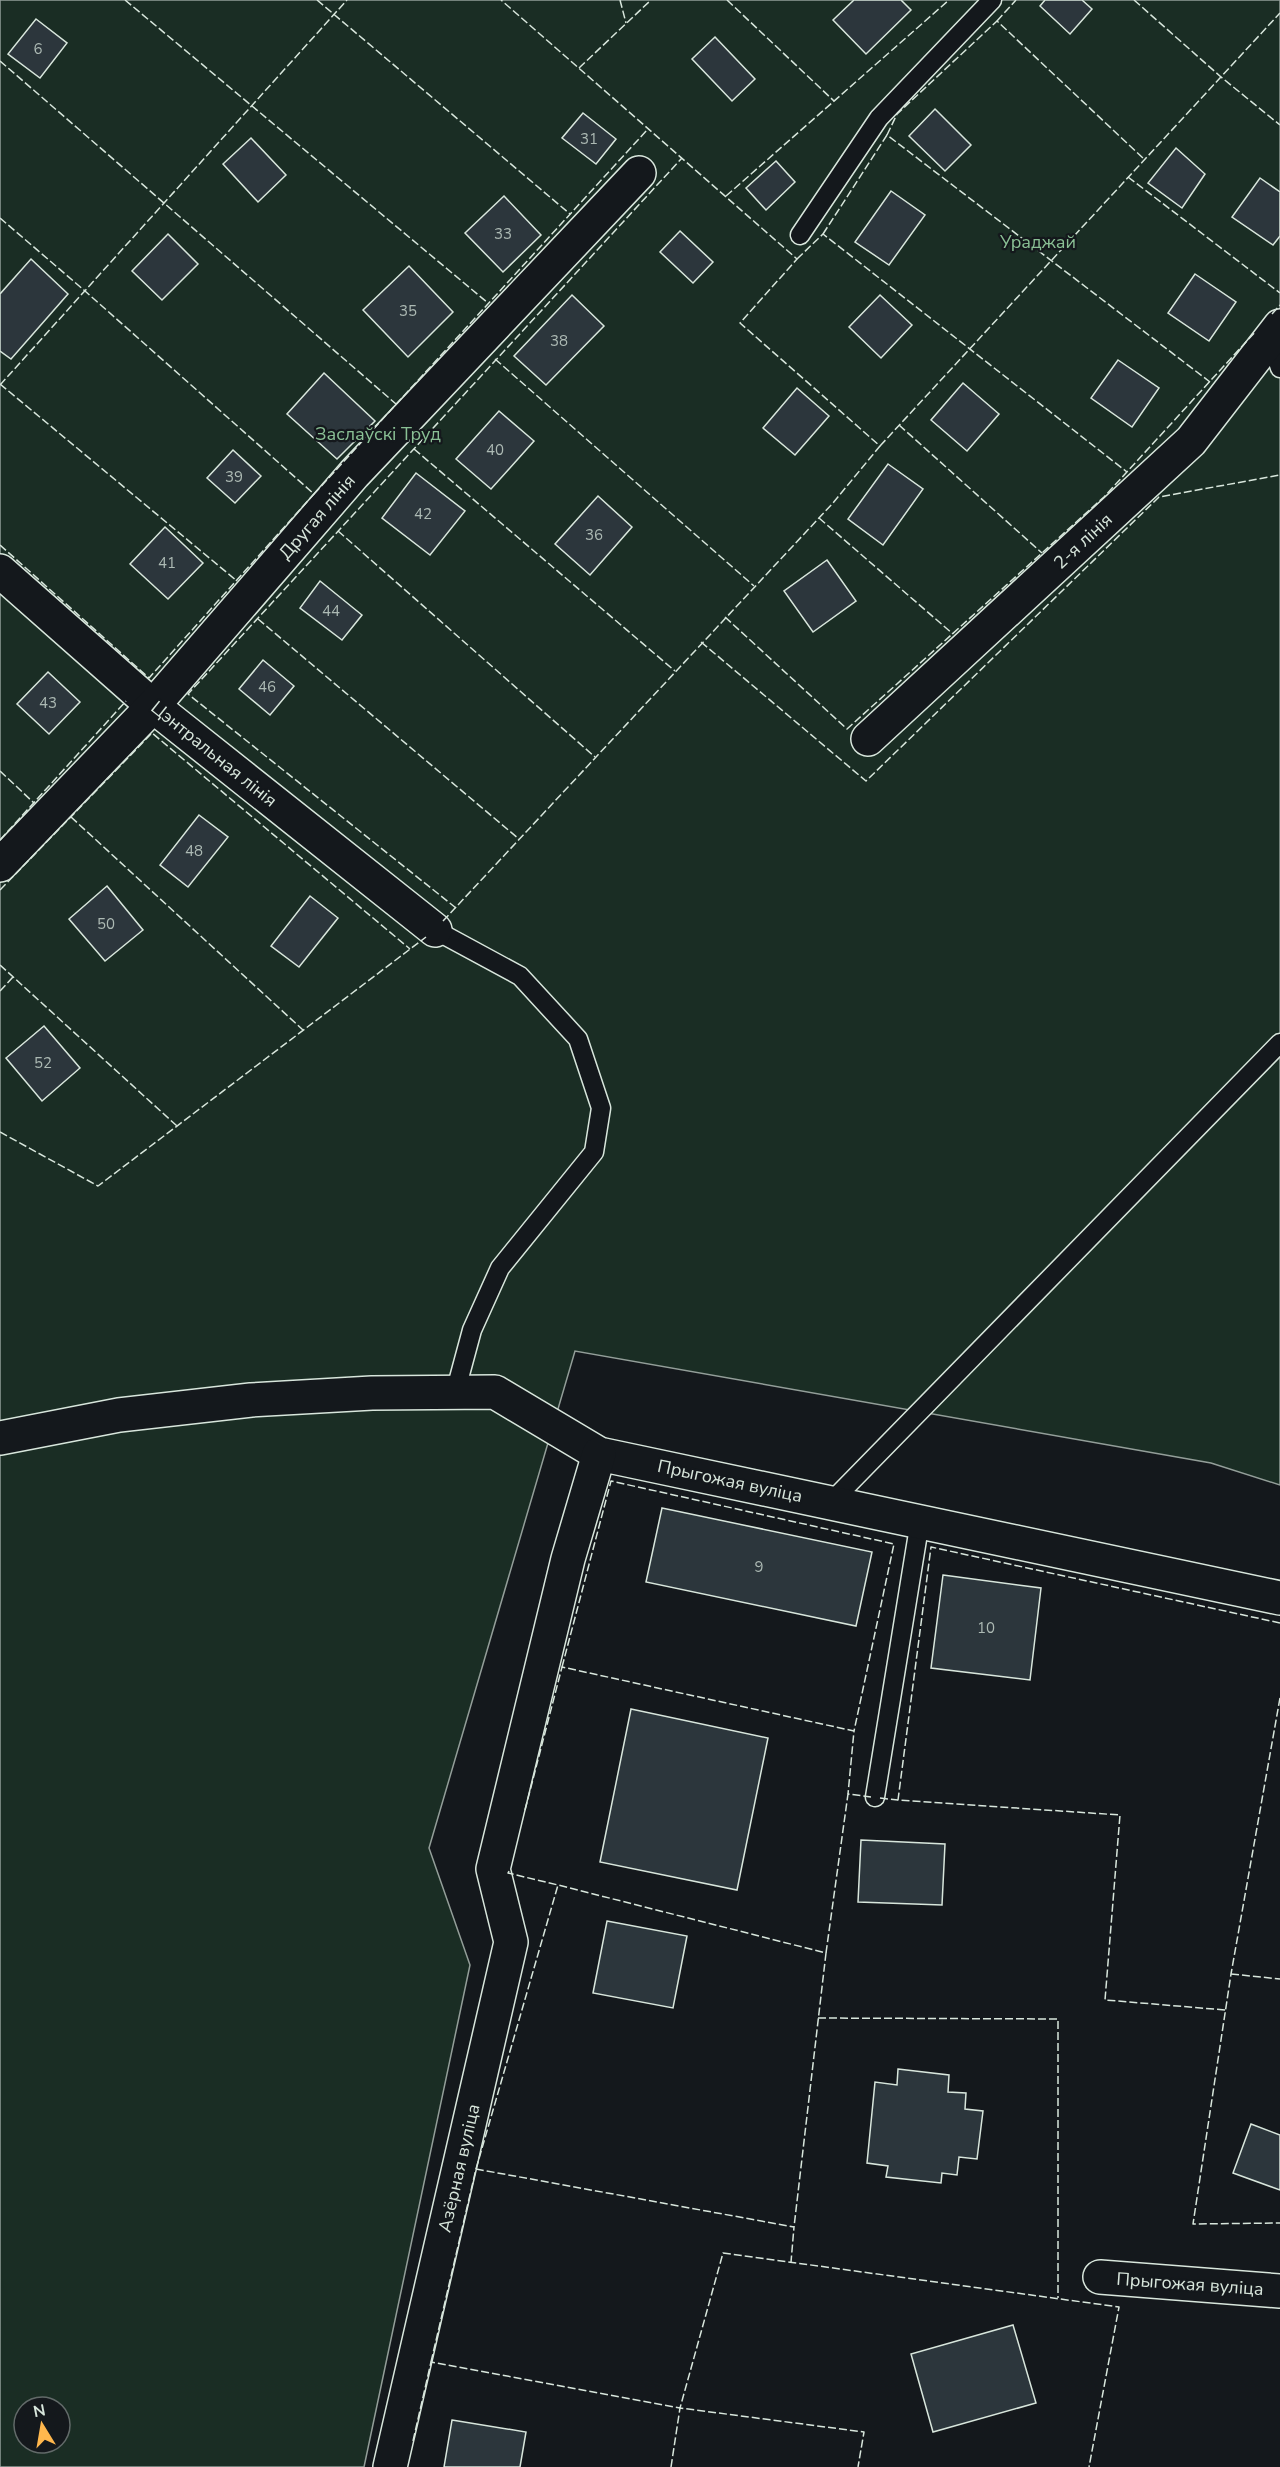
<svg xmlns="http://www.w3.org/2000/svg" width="1280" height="2467" viewBox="0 0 1280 2467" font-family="'Nunito Sans',sans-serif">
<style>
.green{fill:#1a2d24;stroke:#939e99;stroke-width:1.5;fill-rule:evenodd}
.building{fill:#2c363c;stroke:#d8e6dc;stroke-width:1.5}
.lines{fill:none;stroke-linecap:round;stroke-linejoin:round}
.service-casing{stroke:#d8e6dc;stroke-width:21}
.minor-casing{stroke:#d8e6dc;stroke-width:36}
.service{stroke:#14181c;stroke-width:18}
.minor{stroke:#14181c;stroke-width:33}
.fence{stroke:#d8e6dc;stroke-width:1.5;stroke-dasharray:8 3;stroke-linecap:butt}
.labels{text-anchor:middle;stroke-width:4.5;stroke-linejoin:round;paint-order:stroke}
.number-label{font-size:15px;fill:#adbab4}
.park-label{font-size:18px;fill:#8ac095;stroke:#14181c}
.street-label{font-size:18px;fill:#d8e6dc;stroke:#14181c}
</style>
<rect width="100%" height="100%" fill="#14181c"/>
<!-- green -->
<path class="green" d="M0 0H1280V1485L1211 1463 575 1351 429 1848 470 1965 364 2467H0ZM24 2407H60V2443H24Z"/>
<!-- building -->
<g class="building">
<path d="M854 0H901L911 10 866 54 833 20Z"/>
<path d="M1045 0H1082L1092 9 1070 34 1040 6Z"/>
<path d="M36 19 67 43 40 78 8 54Z"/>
<path d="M715 37 755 79 732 101 692 59Z"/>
<path d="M935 109 971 145 945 171 909 136Z"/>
<path d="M583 113 616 139 596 164 562 138Z"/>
<path d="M251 138 286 175 258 202 223 164Z"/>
<path d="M1176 148 1205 174 1182 208 1148 183Z"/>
<path d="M776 161 795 182 766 210 746 188Z"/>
<path d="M1260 178 1280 192V236L1273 245 1232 217Z"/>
<path d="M891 191 925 215 889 265 855 242Z"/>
<path d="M504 196 541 235 503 272 465 233Z"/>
<path d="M680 231 713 262 693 283 660 252Z"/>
<path d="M168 234 198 264 162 300 132 271Z"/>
<path d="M31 259 68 294 11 359 0 351V294Z"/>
<path d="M409 266 453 312 408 357 363 310Z"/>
<path d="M1195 274 1236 302 1209 341 1168 313Z"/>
<path d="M572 295 604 326 546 385 514 356Z"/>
<path d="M880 295 912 325 881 358 849 327Z"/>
<path d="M1118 360 1159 388 1132 427 1091 398Z"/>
<path d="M324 373 375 421 337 459 287 414Z"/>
<path d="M963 383 999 414 967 451 931 420Z"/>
<path d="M797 388 829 416 795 455 763 428Z"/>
<path d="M499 411 534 441 491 489 456 459Z"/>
<path d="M233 450 261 476 235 503 207 478Z"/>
<path d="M888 464 923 489 883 545 848 519Z"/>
<path d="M416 473 465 511 430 555 382 518Z"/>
<path d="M598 496 632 527 590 575 555 544Z"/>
<path d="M165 527 203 563 168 599 130 564Z"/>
<path d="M827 560 856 601 813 632 784 591Z"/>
<path d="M320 581 362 615 342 640 300 608Z"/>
<path d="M263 660 294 686 270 715 239 689Z"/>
<path d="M48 672 80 702 49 734 17 704Z"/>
<path d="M199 815 228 837 188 887 160 865Z"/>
<path d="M107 886 143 930 105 961 69 919Z"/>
<path d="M310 896 338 918 299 967 271 946Z"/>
<path d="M44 1026 80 1068 42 1101 6 1058Z"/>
<path d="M662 1508 872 1552 856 1626 646 1582Z"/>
<path d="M943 1575 1041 1588 1030 1680 931 1668Z"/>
<path d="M631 1709 768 1738 737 1890 600 1862Z"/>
<path d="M861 1840 945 1844 942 1905 858 1902Z"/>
<path d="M607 1921 687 1936 673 2008 593 1993Z"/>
<path d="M898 2069 949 2075 948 2092 966 2093 965 2109 983 2111 977 2159 959 2157 957 2175 942 2173 941 2183 886 2177 888 2166 867 2163 875 2082 897 2085Z"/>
<path d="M1251 2124 1280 2135V2190L1233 2173Z"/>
<path d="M1013 2325 1036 2403 933 2432 911 2354Z"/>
<path d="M452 2420 526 2432 520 2467H444Z"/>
</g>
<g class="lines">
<defs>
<g id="service">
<path d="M800 235 879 118 992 0"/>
<path d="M1280 336 1275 353 1280 368"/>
<path d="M435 930 520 976 578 1039 601 1108 594 1152 500 1268 472 1330 455 1393"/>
<path d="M831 1502 1280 1043"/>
<path d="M875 1797 920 1521"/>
</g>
<g id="minor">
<path d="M0 571 153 706 435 930"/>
<path d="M868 739 1191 441 1280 326"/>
<path d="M0 865 153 706 354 474 639 173"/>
<path d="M0 1438 119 1415 251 1400 372 1393 495 1392 599 1454 1280 1598"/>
<path d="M1100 2277 1280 2291"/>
<path d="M390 2467 511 1942 493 1869 568 1559 599 1454"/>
</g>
</defs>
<!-- service casing -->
<use href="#service" class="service-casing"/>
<!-- minor casing -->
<use href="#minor" class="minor-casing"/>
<!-- service -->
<use href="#service" class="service"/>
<!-- minor -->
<use href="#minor" class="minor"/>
<!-- fence -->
<g class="fence">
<path d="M125 0 488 303"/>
<path d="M317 0 570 214"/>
<path d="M620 0 626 23"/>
<path d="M727 0 834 101"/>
<path d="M1134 0 1221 77 1280 125"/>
<path d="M997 21 1016 0"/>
<path d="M0 61 396 404"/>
<path d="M579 68 651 0"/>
<path d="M887 135 897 114 997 21 1145 160"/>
<path d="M1128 177 1280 293"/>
<path d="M726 196 949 0"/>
<path d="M0 218 85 291 314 494 648 129"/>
<path d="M823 234 887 135 1210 382"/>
<path d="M797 259 823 234 1127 472"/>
<path d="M1272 314 1280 305"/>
<path d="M495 359 754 586"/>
<path d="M0 384 237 581"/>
<path d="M0 385 347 0"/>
<path d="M899 425 1042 553"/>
<path d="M880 446 1280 13"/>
<path d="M414 449 675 671"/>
<path d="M819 518 953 634"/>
<path d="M338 531 595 757"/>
<path d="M0 545 149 678 314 494"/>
<path d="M725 617 847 729 1104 497 1256 331"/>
<path d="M258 619 519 839"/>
<path d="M701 642 866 781 1159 497 1280 475"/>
<path d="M0 771 34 803"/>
<path d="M71 817 303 1030"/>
<path d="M0 840 126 701"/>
<path d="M0 890 152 733 410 949"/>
<path d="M456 908 188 694 682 158"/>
<path d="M443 921 833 503 880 446 740 323 797 259 501 0"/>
<path d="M0 965 177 1126"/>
<path d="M0 991 13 977"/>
<path d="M0 1132 98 1186 426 937"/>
<path d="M562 1667 611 1481 894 1544 854 1731"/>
<path d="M1280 1698 1231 1974 1193 2224 1280 2223"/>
<path d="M880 1798 898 1800"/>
<path d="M525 1810 562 1667 854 1731 848 1794"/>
<path d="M509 1871 508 1873 558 1885"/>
<path d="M826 1953 848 1794 871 1797"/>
<path d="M1231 1974 1280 1979"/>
<path d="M1225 2010 1105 2000 1120 1815 898 1800 931 1547 1280 1623"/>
<path d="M818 2018 1058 2019V2298"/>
<path d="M476 2169 558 1885 826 1953 794 2227"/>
<path d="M431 2362 476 2169 794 2227 791 2262"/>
<path d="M413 2441 431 2362 680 2408 723 2253 1119 2307 1089 2467"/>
<path d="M671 2467 680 2408 864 2432 858 2467"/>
</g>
</g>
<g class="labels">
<!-- number labels -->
<g class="number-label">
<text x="38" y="54">6</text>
<text x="589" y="144">31</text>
<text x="503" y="239">33</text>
<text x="408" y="316">35</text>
<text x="559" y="346">38</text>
<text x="495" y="455">40</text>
<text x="234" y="482">39</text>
<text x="423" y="519">42</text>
<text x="594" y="540">36</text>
<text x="167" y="568">41</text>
<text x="331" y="616">44</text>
<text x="267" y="692">46</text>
<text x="48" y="708">43</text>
<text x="194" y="856">48</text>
<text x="106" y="929">50</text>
<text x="43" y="1068">52</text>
<text x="759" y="1572">9</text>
<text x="986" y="1633">10</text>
</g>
<!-- park labels -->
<g class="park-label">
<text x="1038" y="248">Ураджай</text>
<text x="378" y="440">Заслаўскі Труд</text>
</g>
<!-- street labels -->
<g class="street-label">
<text transform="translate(317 517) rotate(-49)" y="6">Другая лінія</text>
<text transform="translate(1083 541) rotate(-43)" y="6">2-я лінія</text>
<text transform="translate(214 754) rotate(39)" y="6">Цэнтральная лінія</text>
<text transform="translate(730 1481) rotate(12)" y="6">Прыгожая вуліца</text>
<text transform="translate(459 2168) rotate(-77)" y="6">Азёрная вуліца</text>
<text transform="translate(1190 2284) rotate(4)" y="6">Прыгожая вуліца</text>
</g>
</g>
<!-- north arrow -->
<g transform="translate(42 2425) rotate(349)"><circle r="28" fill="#14181c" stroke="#626a69" stroke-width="1.5"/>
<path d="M0-4.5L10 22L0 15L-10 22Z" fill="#ffb74d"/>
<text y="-9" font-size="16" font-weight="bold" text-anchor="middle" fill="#d8e6dc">N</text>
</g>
</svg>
